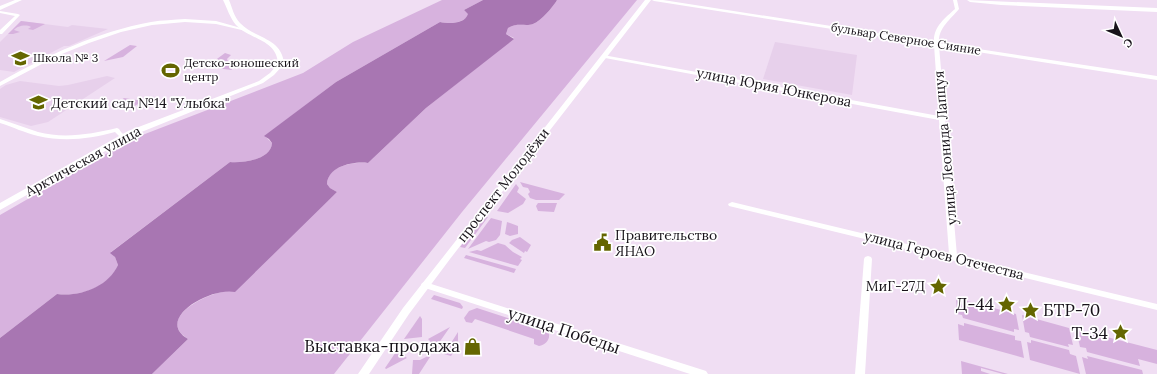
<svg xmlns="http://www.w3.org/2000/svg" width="1157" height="374" viewBox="0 0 1157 374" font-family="Lora,serif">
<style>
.built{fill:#e7d0eb}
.green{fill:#d7b2de}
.water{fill:#a876b2}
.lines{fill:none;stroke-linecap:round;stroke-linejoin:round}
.minor{fill:#fff;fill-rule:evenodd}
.tertiary{fill:#fff;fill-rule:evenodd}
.secondary{fill:#fff;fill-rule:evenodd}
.labels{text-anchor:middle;stroke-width:3.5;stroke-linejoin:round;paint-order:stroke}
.far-street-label{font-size:12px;fill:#18131a;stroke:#fff}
.far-poi-label{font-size:12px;fill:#18131a;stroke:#fff;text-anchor:start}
.street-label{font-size:14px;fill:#18131a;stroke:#fff}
.poi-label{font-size:14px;fill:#18131a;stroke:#fff;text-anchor:start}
.near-poi-label{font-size:17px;fill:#18131a;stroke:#fff;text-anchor:end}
.near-street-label{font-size:17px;fill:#18131a;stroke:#fff}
</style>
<rect width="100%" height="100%" fill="#f0def3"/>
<!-- built -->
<g class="built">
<path d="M21 21 68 27 72 25 108 29 69 46H64L14 72 0 70V42Z"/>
<path d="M775 42 857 55 852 95 763 79Z"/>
<path d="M107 76 115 78 48 122 31 126 0 117V89L6 85 20 81 59 86 68 85Z"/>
</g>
<!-- green -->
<g class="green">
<path d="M442 0H483L464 10 469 14C464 24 449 24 440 22L336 82 265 136 272 143C271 160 243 163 230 162L111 252 115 257 118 265C108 288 80 297 57 294L0 338V215L132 139 303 73 353 42Z"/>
<path d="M557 0H637L462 212 334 374H152L188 339C154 318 210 291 230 291L337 192 330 188 327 184C328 165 354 162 368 163L426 108 514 38 506 34 508 28C518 22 525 27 533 24 541 21 553 7 557 0Z"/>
<path d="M21 21 45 24 33 30 28 29 31 27C26 24 17 26 14 30L20 32 13 34H8Z"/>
<path d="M130 45 137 46 123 57 104 61Z"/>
<path d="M225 53 231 55 227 59 232 70 206 67Z"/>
<path d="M124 98 143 101 133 107 114 105Z"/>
<path d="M520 182 565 194 559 200H536L530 198 528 194 530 192 528 188 523 187Z"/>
<path d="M516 184 519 188 517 192 526 199 523 204 508 213 497 211Z"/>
<path d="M538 203H557L554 212 538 211 536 206Z"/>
<path d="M483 216 488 217 465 248 460 247Z"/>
<path d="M491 218 502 221 500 235 496 240 489 242 486 241 468 249Z"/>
<path d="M507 222 518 226V234L510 236 505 234Z"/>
<path d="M520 237 531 245 527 252 525 251 524 253 509 243 512 240Z"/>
<path d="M498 243 505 245 513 252 522 257 520 259 522 260 518 266 469 252 477 250 481 251Z"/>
<path d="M466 255 516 269 514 273 464 258Z"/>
<path d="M434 295 460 303 463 307 462 309 431 299Z"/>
<path d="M956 298 1016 314 1019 330 1014 329V332L963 318 962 315 957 314Z"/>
<path d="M477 308 547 331 549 334C550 340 545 345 539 346L534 344V339L475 319 472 323 466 322 464 318 469 311Z"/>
<path d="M1022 315 1069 328 1073 345 1068 344 1069 347 1030 337 1029 333 1025 332Z"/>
<path d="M420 316 422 319V337L404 339Z"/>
<path d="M964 323 1015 336V340L1021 341 1024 358 959 340 958 324 964 326Z"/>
<path d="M450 327 434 350H431V342L428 339Z"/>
<path d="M1076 329 1157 350V364L1138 359 1140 366 1087 352 1086 348 1080 347Z"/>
<path d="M458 332V342L456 350H455L451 356 444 354Z"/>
<path d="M1031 340 1069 350 1070 354 1076 356 1080 374 1030 360 1027 342 1031 343Z"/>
<path d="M400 346 403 347V355L407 358 386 369 385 368Z"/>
<path d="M428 356 430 357 419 374H412L413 360H420Z"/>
<path d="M1087 356 1142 370 1143 374H1086L1082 357 1088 359Z"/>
<path d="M961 361 1008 374H1003L981 368V371L990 374H962Z"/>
</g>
<!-- water -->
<path class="water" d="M483 0H557C553 7 541 21 533 24 525 27 519 22 508 28L506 34 514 39 426 108 368 163C354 161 328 166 327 184L330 188 337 192 235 292C210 287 154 319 188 339L152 374H0V338L57 294C80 297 108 287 118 265L115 257 110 253 230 162C243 163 271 160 272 143L269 139 264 136 336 82 440 22C449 24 465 24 468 14L464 10Z"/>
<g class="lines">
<!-- minor -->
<g class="minor">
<path d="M652 0H663L934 42C933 27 945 18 955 9L953 0H957L959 9C950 20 938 28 939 43L1157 76V80L939 46 957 256 1157 304V310L729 206 728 204 732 202 949 254 939 120 605 58 603 57V55L939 116 934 45 654 1Z"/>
<path d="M0 11 18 14 20 15 2 34H0V30L15 16 0 13Z"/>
<path d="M185 19 216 21 248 30 246 31 216 24 185 22 152 25 121 32 89 43 57 56 0 86V82C48 55 97 32 151 22 162 20 174 20 185 19Z"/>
<path d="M0 119C13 123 25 128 38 132 64 139 92 134 117 128L119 129 121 132 126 137 123 139 121 138 115 132C90 139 64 142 38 136 25 133 13 127 0 123Z"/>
<path d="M868 256 871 257 872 259 865 374H855L864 259 865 257Z"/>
<path d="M425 282 703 370 706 371 708 374H690L422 287 421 285 422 283Z"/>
</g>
<!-- tertiary -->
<g class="tertiary">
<path d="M15 0H22L0 10V6Z"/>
<path d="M223 0H229C232 7 234 17 240 23 255 39 282 37 284 64L274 75 263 83 134 135 0 210V203L128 131 259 81 270 73 278 64C277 39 250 40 236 25 230 18 227 8 223 0Z"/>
<path d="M645 0H651L450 259 409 314 369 374H358L403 308Z"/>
</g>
<!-- secondary -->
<path class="secondary" d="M967 0 1157 8V12L1001 5 970 2Z"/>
</g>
<!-- icons -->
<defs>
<symbol id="school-bare" viewBox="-9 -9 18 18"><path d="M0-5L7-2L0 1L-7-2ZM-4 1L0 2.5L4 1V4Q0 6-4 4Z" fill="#646600" stroke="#fff" stroke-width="2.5" paint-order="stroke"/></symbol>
<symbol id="stadium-bare" viewBox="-9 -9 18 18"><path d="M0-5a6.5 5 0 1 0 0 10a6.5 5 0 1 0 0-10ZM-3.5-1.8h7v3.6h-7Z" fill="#646600" stroke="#fff" stroke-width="2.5" paint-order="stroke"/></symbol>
<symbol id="civic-bare" viewBox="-9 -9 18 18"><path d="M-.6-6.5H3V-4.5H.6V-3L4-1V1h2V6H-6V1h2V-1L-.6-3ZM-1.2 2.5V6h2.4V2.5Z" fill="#646600" stroke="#fff" stroke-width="2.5" paint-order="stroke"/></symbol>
<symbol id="sight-bare" viewBox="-9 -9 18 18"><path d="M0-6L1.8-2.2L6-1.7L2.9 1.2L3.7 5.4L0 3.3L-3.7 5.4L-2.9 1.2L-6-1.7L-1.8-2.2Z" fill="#646600" stroke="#fff" stroke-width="2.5" paint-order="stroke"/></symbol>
<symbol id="shop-bare" viewBox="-9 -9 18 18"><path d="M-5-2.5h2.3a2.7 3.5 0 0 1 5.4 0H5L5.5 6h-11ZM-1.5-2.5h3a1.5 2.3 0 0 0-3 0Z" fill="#646600" stroke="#fff" stroke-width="2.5" paint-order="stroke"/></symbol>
</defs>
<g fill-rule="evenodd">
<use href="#school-bare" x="8" y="46" width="25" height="25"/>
<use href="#stadium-bare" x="158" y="58" width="25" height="25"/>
<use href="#school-bare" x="26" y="90" width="25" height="25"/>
<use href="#civic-bare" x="590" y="230" width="25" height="25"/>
<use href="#sight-bare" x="926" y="274" width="25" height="25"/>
<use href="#sight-bare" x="994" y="292" width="25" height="25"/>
<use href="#sight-bare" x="1018" y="298" width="25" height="25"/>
<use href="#sight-bare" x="1108" y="320" width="25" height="25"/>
<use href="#shop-bare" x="460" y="334" width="25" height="25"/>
</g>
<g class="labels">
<!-- far-street labels -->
<g class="far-street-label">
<text transform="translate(906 39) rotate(9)" y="4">бульвар Северное Сияние</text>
</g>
<!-- far-poi labels -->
<g class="far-poi-label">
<text x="33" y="62">Школа № 3</text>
<text x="184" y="67">Детско-юношеский<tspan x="184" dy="14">центр</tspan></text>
</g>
<!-- street labels -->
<g class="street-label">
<text transform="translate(774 87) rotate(11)" y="5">улица Юрия Юнкерова</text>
<text transform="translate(945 148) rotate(-95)" y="5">улица Леонида Лапцуя</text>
<text transform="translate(83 161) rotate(-29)" y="5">Арктическая улица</text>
<text transform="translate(503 185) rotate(-52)" y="5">проспект Молодёжи</text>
<text transform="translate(944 255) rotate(14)" y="5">улица Героев Отечества</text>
</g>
<!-- poi labels -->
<g class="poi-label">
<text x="51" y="108">Детский сад №14 "Улыбка"</text>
<text x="615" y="240">Правительство<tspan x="615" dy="16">ЯНАО</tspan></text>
<text x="925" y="291" text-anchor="end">МиГ-27Д</text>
</g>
<!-- near-poi labels -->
<g class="near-poi-label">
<text x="994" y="310">Д-44</text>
<text x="1043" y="316" text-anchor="start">БТР-70</text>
<text x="1108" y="339">Т-34</text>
<text x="460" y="352">Выставка-продажа</text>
</g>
<!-- near-street labels -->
<g class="near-street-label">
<text transform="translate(564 330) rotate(18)" y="6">улица Победы</text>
</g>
</g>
<!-- north arrow -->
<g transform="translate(1121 36) rotate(134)" stroke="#ffffff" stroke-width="3" paint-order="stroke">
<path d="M0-3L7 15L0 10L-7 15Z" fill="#18131a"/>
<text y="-6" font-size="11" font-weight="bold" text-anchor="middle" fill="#18131a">С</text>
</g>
</svg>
